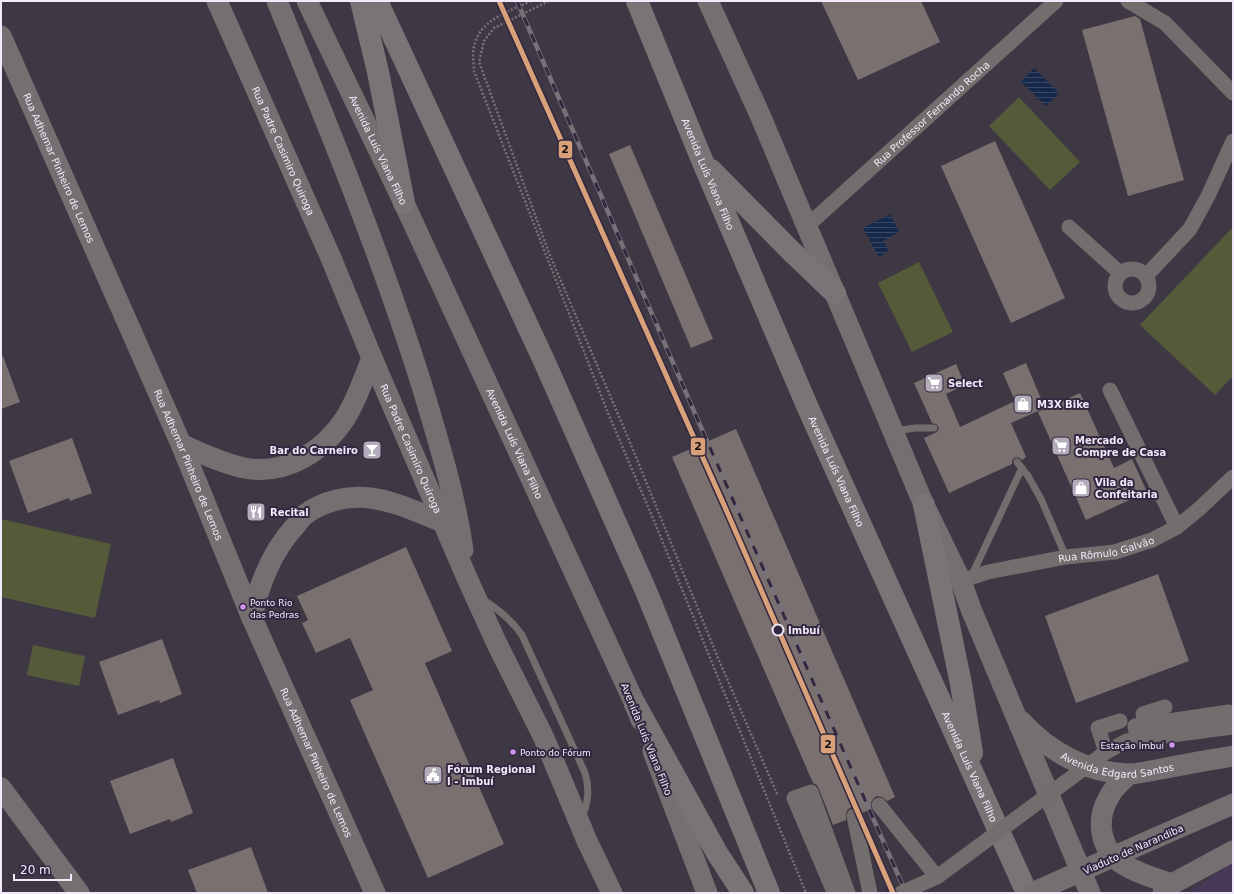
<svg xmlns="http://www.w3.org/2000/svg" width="1234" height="894" viewBox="0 0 1234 894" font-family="'DejaVu Sans',sans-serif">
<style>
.built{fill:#473956}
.garden{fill:#555b39}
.water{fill:url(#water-rules)}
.building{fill:#7b7070}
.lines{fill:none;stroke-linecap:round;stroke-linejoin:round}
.path{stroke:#777275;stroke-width:2.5;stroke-dasharray:2 2;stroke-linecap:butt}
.lane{stroke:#736e6e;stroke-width:7}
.street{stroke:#736e6e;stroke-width:15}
.secondary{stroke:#766f71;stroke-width:21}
.highway{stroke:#7b7477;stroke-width:22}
.rail-casing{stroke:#767277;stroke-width:4.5}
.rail{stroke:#332840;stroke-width:3;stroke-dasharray:9;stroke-linecap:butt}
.street-bridge{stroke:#736e6e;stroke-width:15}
.secondary-bridge{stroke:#766f71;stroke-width:21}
.metro-1-casing{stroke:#332840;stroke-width:8}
.metro-1{stroke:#d9a179;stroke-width:5}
.bus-dot{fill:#d193ec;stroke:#332840;stroke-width:1.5}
.stop-dot{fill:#332840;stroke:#f1eafb;stroke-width:2}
.labels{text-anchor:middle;stroke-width:4;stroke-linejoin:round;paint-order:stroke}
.bus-label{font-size:9px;fill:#f1eafb;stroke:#332840;text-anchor:start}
.street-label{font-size:10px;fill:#f1eafb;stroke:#332840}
.poi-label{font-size:10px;font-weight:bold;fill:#f1eafb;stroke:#332840;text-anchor:start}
.stop-label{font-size:10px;font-weight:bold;fill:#f1eafb;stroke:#332840;text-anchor:start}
.line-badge{stroke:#332840;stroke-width:1.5}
.pale-badge-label{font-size:11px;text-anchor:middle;font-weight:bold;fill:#111}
</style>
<defs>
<pattern id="water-rules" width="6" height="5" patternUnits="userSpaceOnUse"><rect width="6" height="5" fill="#17294a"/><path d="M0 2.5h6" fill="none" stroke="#394865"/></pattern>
</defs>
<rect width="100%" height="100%" fill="#3e3845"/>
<!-- built -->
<path class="built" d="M1233 861V893H1191L1192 891Z"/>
<!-- garden -->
<g class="garden">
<path d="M1019 97 1080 162 1050 190 989 126Z"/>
<path d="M1233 227V376L1215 395 1140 325Z"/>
<path d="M919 262 953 332 912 352 878 283Z"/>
<path d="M1 519 111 544 95 618 1 597Z"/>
<path d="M33 645 85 656 79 686 27 675Z"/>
</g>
<!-- water -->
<g class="water">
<path d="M1034 68 1059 93 1046 106 1021 82Z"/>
<path d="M890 214 899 232 883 241 889 251 879 257 863 228Z"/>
</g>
<!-- building -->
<g class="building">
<path d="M821 1H921L940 42 858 80Z"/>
<path d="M1135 16 1140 19 1184 180 1128 196 1082 30Z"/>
<path d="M995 141 1065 298 1011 323 941 166Z"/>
<path d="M630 145 713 339 691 348 609 154Z"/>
<path d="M3 356 20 402 1 409V357Z"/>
<path d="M1026 363 1045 408 1011 423 1026 457 1022 460 1018 457 1014 458 1012 461V464L949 493 924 438 937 432 939 428 938 426 936 424 932 423 914 383 956 364 965 385 946 394 960 427 1015 401 1003 373Z"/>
<path d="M1080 393 1114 468 1132 459 1147 492 1086 520 1038 412Z"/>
<path d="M736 429 895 797 887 801 882 797 877 796 874 798 871 802V809L862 813 857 808 852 807 848 809 846 813V820L833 825 819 789 817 785 813 783 672 457Z"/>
<path d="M72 438 92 493 70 501 69 498 28 513 9 461Z"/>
<path d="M406 547 452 651 425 663 504 844 428 878 350 700 373 690 350 638 316 653 302 623 308 620 297 596Z"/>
<path d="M1158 574 1189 661 1076 703 1045 616Z"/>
<path d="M162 639 182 694 160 703 159 700 118 715 99 662Z"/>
<path d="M173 758 193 813 171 822 170 819 130 834 110 781Z"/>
<path d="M251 847 268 893H197L188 870Z"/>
</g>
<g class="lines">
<!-- path -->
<g class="path">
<path d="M531 1C506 13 474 21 473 55 473 60 474 66 474 71L608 413 655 523 806 893"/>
<path d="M549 1 494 28 484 41 479 62 549 253 629 440 718 658 778 796"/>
</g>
<!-- lane -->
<g class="lane">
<path d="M895 431 915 428H934"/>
<path d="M1017 462 1028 476 1041 499 1066 557"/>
<path d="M971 577 1022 468"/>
<path d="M482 599C498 609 511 619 522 635L585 773C590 790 588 802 582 818"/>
</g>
<!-- street -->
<g class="street">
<path d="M1128 1 1165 23 1233 93"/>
<path id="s1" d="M806 227 1056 1"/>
<path d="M1069 227 1120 273"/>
<circle cx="1132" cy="286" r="17"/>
<path d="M1146 276 1190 229 1208 196 1233 141"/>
<path d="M1110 390 1177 527"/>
<path id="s2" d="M961 581 988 572 1066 557 1115 552 1152 540 1177 527 1199 509 1233 477"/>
<path d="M1143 714 1165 707"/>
<path d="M1120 721 1098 728 1106 752 1127 741 1232 727 1229 712 1135 726 1136 732 1198 722"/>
<path d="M879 805 937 877"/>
<path d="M854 816 870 893"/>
</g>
<!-- secondary -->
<g class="secondary">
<path id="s3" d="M217 1 331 258 372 358 467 578 497 644 544 738 587 841 612 893"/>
<path d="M277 1C329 128 381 255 422 386 438 440 455 494 463 550"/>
<path id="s4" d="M307 1 404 203 635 704 641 720"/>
<path d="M708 1 760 115 924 505 961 581 971 609 1090 893"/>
<path id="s5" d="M1 36 181 444 252 618 375 893"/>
<path d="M181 444C202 454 222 463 244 468 286 476 324 451 346 417 357 399 364 378 372 358"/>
<path d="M252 618C259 583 272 551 296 525 299 521 302 516 306 514 323 501 349 495 370 498 395 501 419 513 443 522"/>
<path id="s6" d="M1021 721C1048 751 1087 773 1128 774 1138 774 1150 771 1161 769 1185 764 1209 760 1233 756"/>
<path d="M653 751 707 893"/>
<path d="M1129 774C1122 781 1113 788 1109 797 1096 819 1099 847 1121 863 1136 873 1154 878 1172 884"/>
<path d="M1 788 79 893"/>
<path d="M1153 839 1233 804"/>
<path d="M1163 893 1172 884 1233 851"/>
</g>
<!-- highway -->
<g class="highway">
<path d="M361 1 378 72 404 203"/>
<path d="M377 1 545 363 646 591 769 893"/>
<path id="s7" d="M637 1 702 160 808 408 1027 893"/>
<path d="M711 170 790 250 835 293"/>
<path d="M924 505 961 684 972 753"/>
<path d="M635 704 717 853 743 893"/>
</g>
<defs>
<path id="rail" d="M517 1 693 409 906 893"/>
</defs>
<!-- rail casing -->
<use href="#rail" class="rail-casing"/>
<!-- rail -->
<use href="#rail" class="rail"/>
<!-- street-bridge -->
<g class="street-bridge">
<path d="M837 889 804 804 809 802 841 890 834 892 794 798 811 792 848 893"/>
<path d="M901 893 937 877 1106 752"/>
</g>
<!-- secondary-bridge -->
<path class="secondary-bridge" d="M1032 893 1153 839"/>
<defs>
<path id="metro-1" d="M499 1 724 505 893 893"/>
</defs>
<!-- metro-1 casing -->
<use href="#metro-1" class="metro-1-casing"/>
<!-- metro-1 -->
<use href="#metro-1" class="metro-1"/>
</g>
<!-- icons -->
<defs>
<symbol id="supermarket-square" viewBox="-11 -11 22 22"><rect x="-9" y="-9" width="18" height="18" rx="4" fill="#b2acbb" stroke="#332840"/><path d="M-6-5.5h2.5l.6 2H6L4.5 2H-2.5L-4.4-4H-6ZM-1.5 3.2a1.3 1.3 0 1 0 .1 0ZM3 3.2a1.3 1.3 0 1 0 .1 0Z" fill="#fff"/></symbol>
<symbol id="shop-square" viewBox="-11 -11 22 22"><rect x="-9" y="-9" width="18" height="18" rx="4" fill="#b2acbb" stroke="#332840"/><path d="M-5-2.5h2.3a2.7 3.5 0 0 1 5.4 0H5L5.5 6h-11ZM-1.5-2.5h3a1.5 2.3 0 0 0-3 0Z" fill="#fff"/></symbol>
<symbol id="bar-square" viewBox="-11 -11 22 22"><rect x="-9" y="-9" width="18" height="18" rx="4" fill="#b2acbb" stroke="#332840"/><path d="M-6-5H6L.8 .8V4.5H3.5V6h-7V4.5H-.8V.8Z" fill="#fff"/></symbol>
<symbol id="restaurant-square" viewBox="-11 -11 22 22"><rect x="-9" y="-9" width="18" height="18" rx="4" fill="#b2acbb" stroke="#332840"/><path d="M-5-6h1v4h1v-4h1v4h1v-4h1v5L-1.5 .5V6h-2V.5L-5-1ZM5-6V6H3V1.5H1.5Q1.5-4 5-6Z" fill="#fff"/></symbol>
<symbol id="civic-square" viewBox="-11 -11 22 22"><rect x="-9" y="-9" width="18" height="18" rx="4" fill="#b2acbb" stroke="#332840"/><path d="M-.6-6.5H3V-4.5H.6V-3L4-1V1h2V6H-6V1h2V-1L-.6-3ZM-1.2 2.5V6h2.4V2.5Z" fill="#fff"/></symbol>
</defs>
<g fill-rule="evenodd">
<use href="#supermarket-square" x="923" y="372" width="22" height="22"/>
<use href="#shop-square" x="1012" y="393" width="22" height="22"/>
<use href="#supermarket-square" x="1050" y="435" width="22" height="22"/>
<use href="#bar-square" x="361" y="439" width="22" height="22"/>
<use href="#shop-square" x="1070" y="477" width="22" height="22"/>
<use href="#restaurant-square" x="245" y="501" width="22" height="22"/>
<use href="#civic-square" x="422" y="764" width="22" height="22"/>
</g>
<!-- markers -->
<g class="bus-dot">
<circle cx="243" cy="607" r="3.5"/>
<circle cx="1172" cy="745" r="3.5"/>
<circle cx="513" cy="752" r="3.5"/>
</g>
<circle class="stop-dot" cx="778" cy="630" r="5.5"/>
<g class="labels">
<!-- bus labels -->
<g class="bus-label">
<text x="250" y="606">Ponto Rio<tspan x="250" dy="12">das Pedras</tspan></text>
<text x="1164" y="749" text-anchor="end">Estação Imbuí</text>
<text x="520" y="756">Ponto do Fórum</text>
</g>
<!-- street labels -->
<g class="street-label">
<text dy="4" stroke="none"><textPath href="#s1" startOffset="169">Rua Professor Fernando Rocha</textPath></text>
<text dy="4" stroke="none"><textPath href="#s4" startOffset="165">Avenida Luís Viana Filho</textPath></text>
<text dy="4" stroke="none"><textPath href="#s3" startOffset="164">Rua Padre Casimiro Quiroga</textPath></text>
<text dy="4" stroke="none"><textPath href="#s5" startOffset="144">Rua Adhemar Pinheiro de Lemos</textPath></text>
<text dy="4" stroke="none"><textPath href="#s7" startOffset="187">Avenida Luís Viana Filho</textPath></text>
<text dy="4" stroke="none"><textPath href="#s4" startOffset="489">Avenida Luís Viana Filho</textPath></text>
<text dy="4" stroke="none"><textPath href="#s3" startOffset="488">Rua Padre Casimiro Quiroga</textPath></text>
<text dy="4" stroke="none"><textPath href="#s5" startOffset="468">Rua Adhemar Pinheiro de Lemos</textPath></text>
<text dy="4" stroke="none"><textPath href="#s7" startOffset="511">Avenida Luís Viana Filho</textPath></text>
<text dy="4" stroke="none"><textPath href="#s2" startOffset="149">Rua Rômulo Galvão</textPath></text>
<text transform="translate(647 739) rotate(68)" y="4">Avenida Luís Viana Filho</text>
<text dy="4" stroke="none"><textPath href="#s6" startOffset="111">Avenida Edgard Santos</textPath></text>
<text dy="4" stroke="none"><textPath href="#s5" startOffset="792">Rua Adhemar Pinheiro de Lemos</textPath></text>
<text dy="4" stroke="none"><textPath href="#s7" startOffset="835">Avenida Luís Viana Filho</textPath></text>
<text transform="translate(1133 849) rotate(-24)" y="4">Viaduto de Narandiba</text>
</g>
<!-- poi labels -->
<g class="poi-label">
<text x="948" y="387">Select</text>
<text x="1037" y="408">M3X Bike</text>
<text x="1075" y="444">Mercado<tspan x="1075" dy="12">Compre de Casa</tspan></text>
<text x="358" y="454" text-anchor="end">Bar do Carneiro</text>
<text x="1095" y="486">Vila da<tspan x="1095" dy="12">Confeitaria</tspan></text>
<text x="270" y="516">Recital</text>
<text x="447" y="773">Fórum Regional<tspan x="447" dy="12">I - Imbuí</tspan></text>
</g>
<!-- stop labels -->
<g class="stop-label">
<text x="788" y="634">Imbuí</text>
</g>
</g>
<g class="line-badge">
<rect x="558" y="140" width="15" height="19" rx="4" fill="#d9a179"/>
<rect x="690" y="437" width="16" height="19" rx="4" fill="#d9a179"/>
<rect x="820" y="734" width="16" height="20" rx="4" fill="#d9a179"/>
</g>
<g class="pale-badge-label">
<text x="565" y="153">2</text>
<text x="698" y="450">2</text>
<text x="828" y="748">2</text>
</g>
<!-- border -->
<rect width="1234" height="894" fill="none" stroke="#f1eafb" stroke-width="4"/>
<!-- scale -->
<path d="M14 874v6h57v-6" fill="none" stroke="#f1eafb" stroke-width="2"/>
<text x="20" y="874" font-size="12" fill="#f1eafb" stroke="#332840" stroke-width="3" paint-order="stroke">20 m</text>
</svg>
